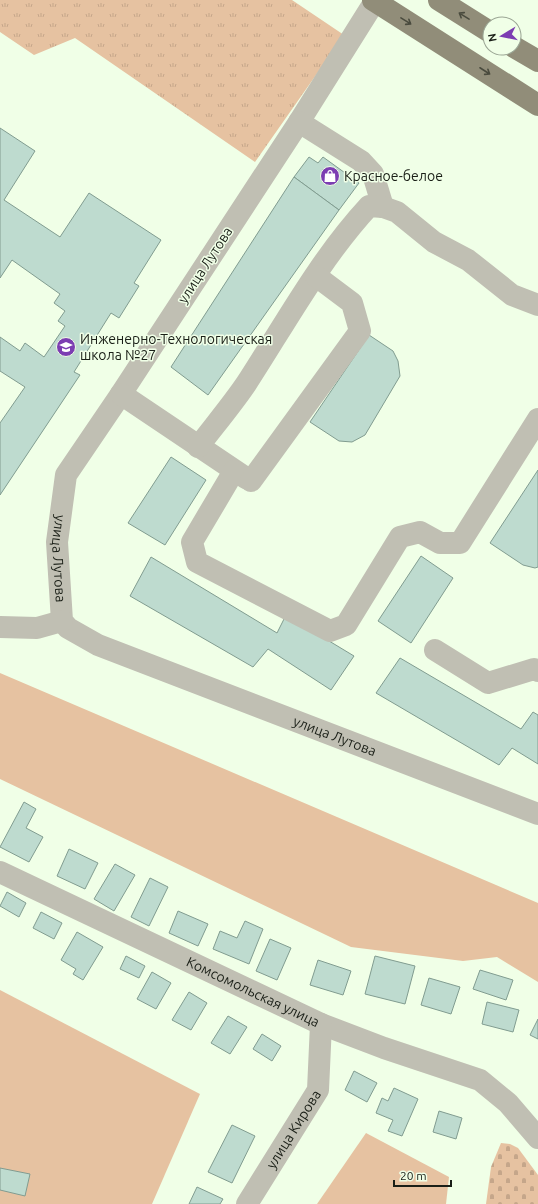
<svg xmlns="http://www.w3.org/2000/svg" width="538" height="1204" viewBox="0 0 538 1204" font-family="Ubuntu,sans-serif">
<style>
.grass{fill:url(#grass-tufts)}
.cemetery{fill:url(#cemetery-stones)}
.garden{fill:#e6c2a1}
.building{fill:#bedbcf;stroke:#819c90}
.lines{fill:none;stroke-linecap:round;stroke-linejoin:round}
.minor{stroke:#c0bfb3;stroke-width:22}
.major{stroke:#918d79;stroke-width:22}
.oneway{stroke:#4a4b3e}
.labels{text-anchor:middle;stroke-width:3;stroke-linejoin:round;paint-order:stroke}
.poi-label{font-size:14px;fill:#1a1f17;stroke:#f0ffe7;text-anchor:start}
.street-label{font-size:14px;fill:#1a1f17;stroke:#f0ffe7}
</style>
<defs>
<pattern id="grass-tufts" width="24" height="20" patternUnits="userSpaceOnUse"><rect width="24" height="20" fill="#e6c2a1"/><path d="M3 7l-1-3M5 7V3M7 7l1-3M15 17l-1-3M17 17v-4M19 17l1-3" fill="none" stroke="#c5a68a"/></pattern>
<pattern id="cemetery-stones" width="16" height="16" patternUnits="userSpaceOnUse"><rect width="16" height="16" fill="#e6c2a1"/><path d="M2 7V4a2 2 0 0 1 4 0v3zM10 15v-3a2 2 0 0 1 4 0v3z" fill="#c5a68a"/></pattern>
</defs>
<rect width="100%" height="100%" fill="#f0ffe7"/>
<!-- grass -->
<path class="grass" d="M0 0H292L344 35 255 162 75 38 34 55 0 32Z"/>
<!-- cemetery -->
<path class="cemetery" d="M501 1143 510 1144 518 1148 538 1175V1204H486L491 1167Z"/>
<!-- garden -->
<g class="garden">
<path d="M0 673 538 903V982L497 957 463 961 351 947 0 779Z"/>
<path d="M0 990 200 1094 152 1204H0Z"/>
<path d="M366 1133 449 1177 446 1204H317Z"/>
</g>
<!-- building -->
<g class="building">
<path d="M0 128 35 151 4 200 60 237 89 193 161 240 134 283 139 286 119 318 111 313 74 372 80 375 0 495V423L25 387 0 371V337L20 351 25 343 44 357 65 326 58 321 65 311 54 303 60 294 12 260 0 278Z"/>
<path d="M309 157 318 163 323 157 359 183 339 210 294 177Z"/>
<path d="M294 177 339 210 208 395 171 367Z"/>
<path d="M369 335 393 351 398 361 400 376 365 435 352 442 339 441 310 422Z"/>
<path d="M171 457 206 480 165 545 128 523Z"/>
<path d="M538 470V567L535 568 523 565 490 543Z"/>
<path d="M421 556 453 578 411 643 378 621Z"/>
<path d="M151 557 277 633 286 615 354 656 331 690 268 649 253 667 130 596Z"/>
<path d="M400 658 521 729 533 712 538 715V764L512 748 499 765 376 693Z"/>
<path d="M24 802 36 809 26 828 43 837 29 862 0 847Z"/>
<path d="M69 849 98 863 85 889 57 876Z"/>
<path d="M115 864 135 875 114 911 94 899Z"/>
<path d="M150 878 168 887 149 926 131 917Z"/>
<path d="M7 892 26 903 19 917 0 906Z"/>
<path d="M178 911 208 924 198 946 169 933Z"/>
<path d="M41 912 62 923 54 939 33 928Z"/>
<path d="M245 921 263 929 249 964 213 949 220 931 237 938Z"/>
<path d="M77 932 103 947 83 980 73 974 76 969 61 960Z"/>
<path d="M270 939 291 948 277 980 256 971Z"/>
<path d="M126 956 145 966 139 978 120 969Z"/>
<path d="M375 956 415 966 405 1004 365 994Z"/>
<path d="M318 960 351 971 343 995 310 985Z"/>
<path d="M480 970 513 980 506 1000 473 989Z"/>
<path d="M152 972 171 983 156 1009 137 999Z"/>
<path d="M429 978 460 987 451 1014 421 1005Z"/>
<path d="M189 992 207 1003 191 1030 172 1020Z"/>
<path d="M487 1002 519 1010 513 1032 482 1024Z"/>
<path d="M228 1016 247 1027 230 1054 211 1043Z"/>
<path d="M538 1019V1039L530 1035Z"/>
<path d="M262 1034 281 1046 272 1061 253 1049Z"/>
<path d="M354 1071 377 1083 367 1102 345 1090Z"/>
<path d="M394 1088 418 1099 402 1136 388 1131 393 1120 376 1113 382 1098 388 1101Z"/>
<path d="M439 1111 462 1118 456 1139 433 1132Z"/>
<path d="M232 1125 255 1136 232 1183 208 1172Z"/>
<path d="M0 1168 30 1174 25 1196 0 1190Z"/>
<path d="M197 1187 223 1199 220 1204H189Z"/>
</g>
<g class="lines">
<!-- minor -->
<g class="minor">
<path id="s1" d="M375 1 299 122 121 394 66 475 57 542 62 621 68 628 98 645 538 814"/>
<path d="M299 122 361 161 373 174 383 207"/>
<path d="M121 394 246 478"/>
<path d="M198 447C214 426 231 406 246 384 285 324 320 259 369 206L383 207 397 212 434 242 468 260 512 295 538 305"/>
<path d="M234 471 192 542 197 562 330 631 346 625 400 537 420 532 440 543H460L538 419"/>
<path d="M251 481 360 331 352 303 316 276"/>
<path d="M0 627 37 628 62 621"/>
<path d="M435 650 488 683 534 669 538 671"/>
<path id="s2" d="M0 872 321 1024 384 1048 480 1080 508 1103 538 1138"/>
<path id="s3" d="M247 1204 318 1090 321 1024"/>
</g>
<!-- major -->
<g class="major">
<path d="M373 0 538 105"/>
<path d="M439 0 490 32"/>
<path d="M514 47 538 61"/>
</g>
</g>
<!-- one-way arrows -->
<defs><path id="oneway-shaft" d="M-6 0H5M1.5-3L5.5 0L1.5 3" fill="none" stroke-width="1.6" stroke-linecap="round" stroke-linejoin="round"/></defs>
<g class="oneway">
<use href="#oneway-shaft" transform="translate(464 16) rotate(-148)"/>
<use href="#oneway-shaft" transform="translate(406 21) rotate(32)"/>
<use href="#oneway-shaft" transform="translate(485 71) rotate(33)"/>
</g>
<!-- icons -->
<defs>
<symbol id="shop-disc" viewBox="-11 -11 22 22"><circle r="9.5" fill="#7c3db2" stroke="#f0ffe7"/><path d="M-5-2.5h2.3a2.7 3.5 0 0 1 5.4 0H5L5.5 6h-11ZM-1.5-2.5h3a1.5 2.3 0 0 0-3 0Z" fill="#fff"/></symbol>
<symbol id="school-disc" viewBox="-11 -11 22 22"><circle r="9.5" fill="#7c3db2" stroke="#f0ffe7"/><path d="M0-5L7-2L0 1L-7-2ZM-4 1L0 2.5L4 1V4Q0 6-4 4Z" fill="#fff"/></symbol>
</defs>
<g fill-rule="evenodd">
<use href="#shop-disc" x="319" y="165" width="22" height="22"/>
<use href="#school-disc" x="55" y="336" width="22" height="22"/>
</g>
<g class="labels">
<!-- poi labels -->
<g class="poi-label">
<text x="344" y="181">Красное-белое</text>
<text x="80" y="344">Инженерно-Технологическая<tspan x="80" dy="16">школа №27</tspan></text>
</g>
<!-- street labels -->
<g class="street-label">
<text transform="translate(205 265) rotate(-57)" y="5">улица Лутова</text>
<text dy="5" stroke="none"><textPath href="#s1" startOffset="650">улица Лутова</textPath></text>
<text dy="5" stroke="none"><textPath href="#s1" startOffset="1010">улица Лутова</textPath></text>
<text dy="5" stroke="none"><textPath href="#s2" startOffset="280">Комсомольская улица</textPath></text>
<text dy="5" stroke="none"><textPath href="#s3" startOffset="88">улица Кирова</textPath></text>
</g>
</g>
<!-- north arrow -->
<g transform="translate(502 36) rotate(260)"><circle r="19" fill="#f0ffe7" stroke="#9aa594"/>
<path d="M0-3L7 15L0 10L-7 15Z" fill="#7c3db2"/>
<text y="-6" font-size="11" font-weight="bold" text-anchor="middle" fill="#1a1f17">N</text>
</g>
<!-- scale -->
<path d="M394 1180v6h57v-6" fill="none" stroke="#1a1f17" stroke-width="2"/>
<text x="400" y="1180" font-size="12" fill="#1a1f17" stroke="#f0ffe7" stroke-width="3" paint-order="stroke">20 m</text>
</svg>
